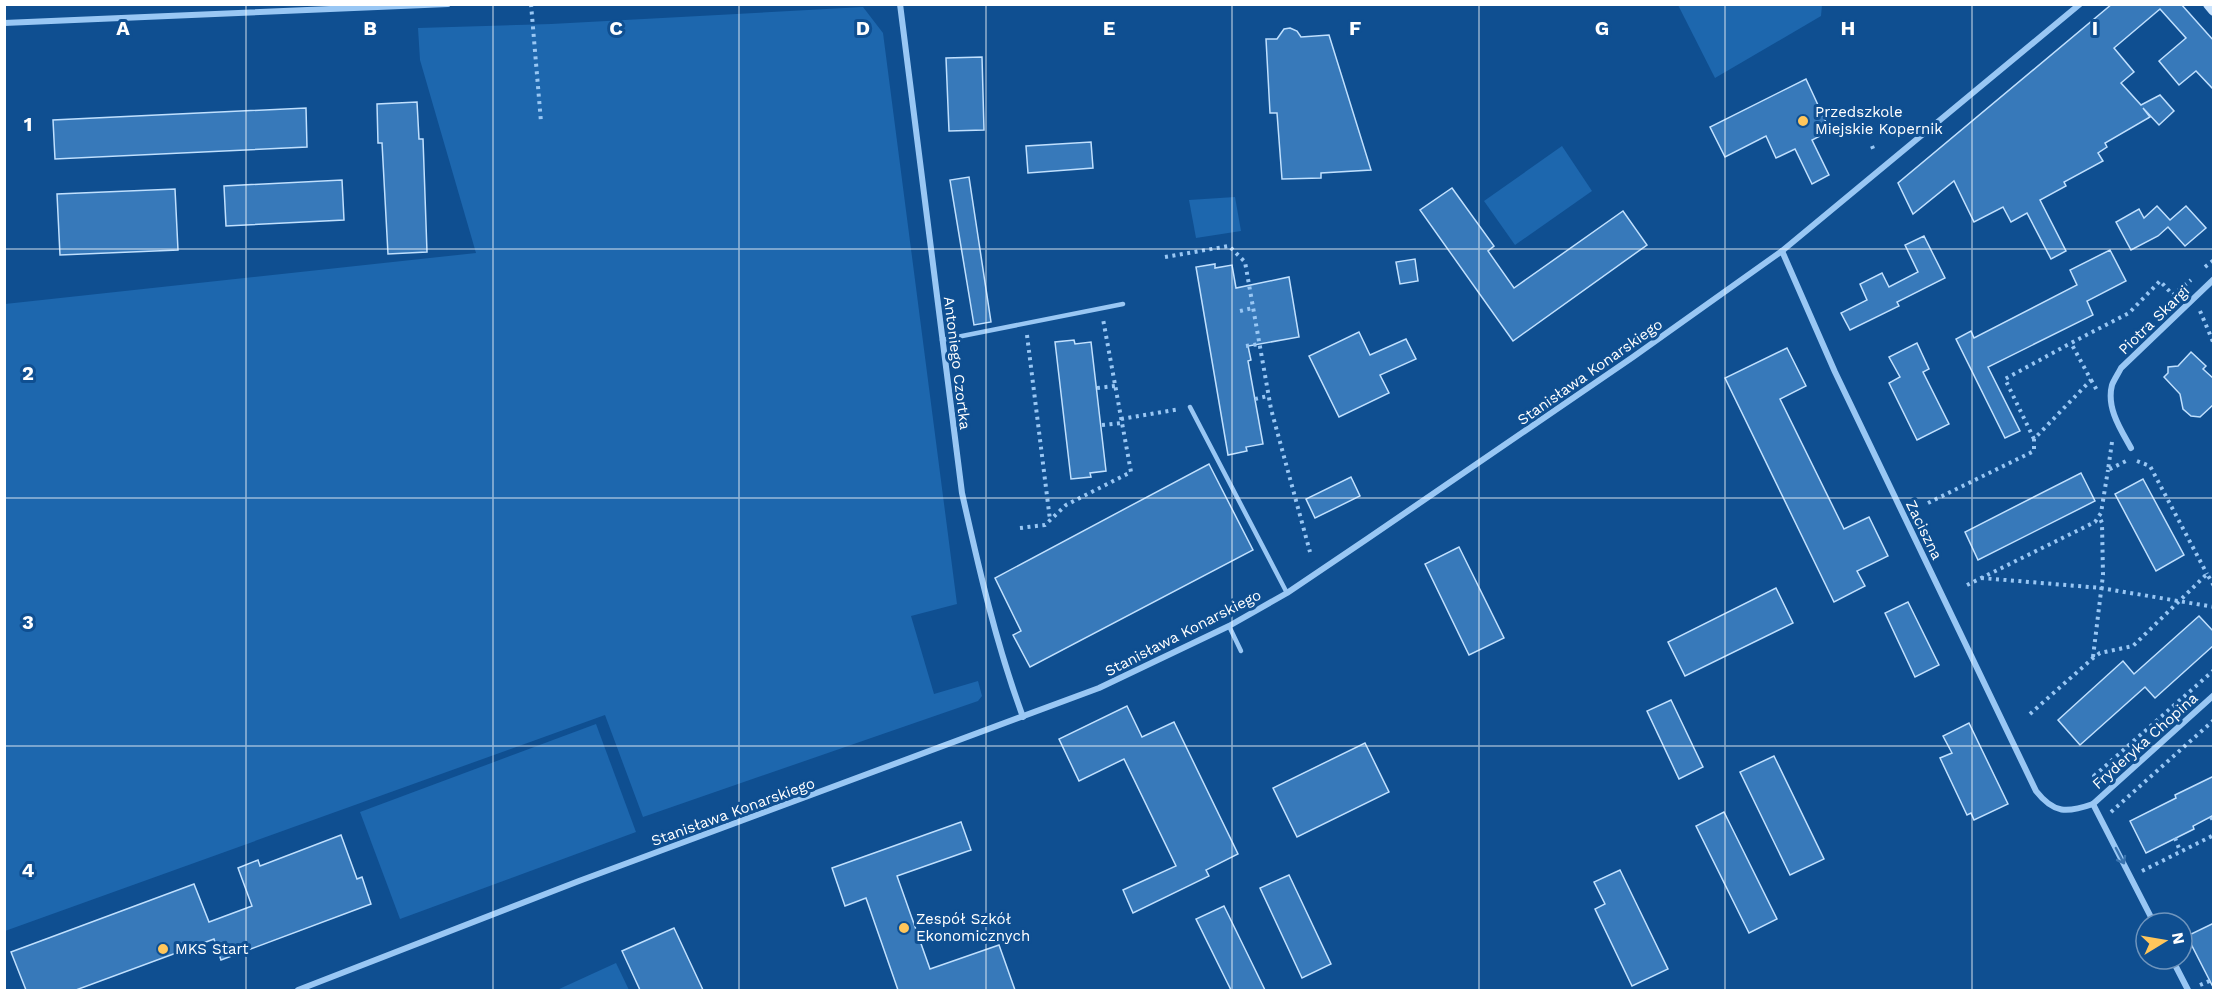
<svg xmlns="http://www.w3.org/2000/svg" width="2218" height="995" viewBox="0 0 2218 995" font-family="'Work Sans',sans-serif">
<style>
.green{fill:#1d67ae}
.building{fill:#3779ba;stroke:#c0e0fe;stroke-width:1.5}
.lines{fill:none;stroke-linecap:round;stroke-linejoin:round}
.path{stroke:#99c7f4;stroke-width:4;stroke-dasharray:3 4.5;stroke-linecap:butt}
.lane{stroke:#99c7f4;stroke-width:4.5}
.street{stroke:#99c7f4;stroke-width:6}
.secondary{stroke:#c8e2fd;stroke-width:12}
.oneway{stroke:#3873af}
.grid{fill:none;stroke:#fff;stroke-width:1.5;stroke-opacity:0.55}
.poi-dot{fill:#ffc65b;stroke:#0f4f91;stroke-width:2}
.labels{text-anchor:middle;stroke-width:6;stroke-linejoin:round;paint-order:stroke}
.poi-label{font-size:15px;fill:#fff;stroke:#0f4f91;text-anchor:start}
.street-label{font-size:15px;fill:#fff;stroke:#0f4f91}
.grid-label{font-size:20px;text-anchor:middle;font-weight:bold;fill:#fff;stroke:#0f4f91;stroke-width:6;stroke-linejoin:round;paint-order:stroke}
</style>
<rect width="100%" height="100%" fill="#0f4f91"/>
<!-- green -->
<g class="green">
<path d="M1678 5H1822L1821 16 1715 78Z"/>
<path d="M863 7 883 33 957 604 911 616 934 694 978 681 982 696 978 701 643 817 605 715 5 931V304L476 253 420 60 418 28 551 24Z"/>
<path d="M1562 146 1592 191 1515 245 1484 201Z"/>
<path d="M1235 197 1241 231 1196 238 1189 200Z"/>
<path d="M596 724 636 832 400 919 360 812Z"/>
<path d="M616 963 629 990H557Z"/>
</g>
<!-- building -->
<g class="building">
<path d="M2112 4H2181L2214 41V90L2196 71 2179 85 2159 61 2186 38 2160 9 2114 48 2134 72 2121 83 2141 105 2160 95 2174 111 2159 125 2143 108 2150 117 2105 143 2107 147 2098 153 2103 161 2064 182 2066 186 2040 200 2066 251 2051 259 2027 213 2011 222 2003 207 1974 222 1954 181 1913 214 1898 183Z"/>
<path d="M1290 28 1297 31 1301 37 1329 35 1371 170 1321 173V178L1282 179 1277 113H1270L1266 39H1277L1284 29Z"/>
<path d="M982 57 984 130 949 131 946 58Z"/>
<path d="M1806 79 1830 131 1812 140 1829 175 1812 184 1795 149 1776 158 1766 136 1725 157 1710 127Z"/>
<path d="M417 102 419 139H423L427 252 388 254 382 143H378L377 104Z"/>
<path d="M306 108 307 147 55 159 53 120Z"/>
<path d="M1091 142 1093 168 1028 173 1026 146Z"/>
<path d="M969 177 991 322 974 325 950 180Z"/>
<path d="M342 180 344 220 226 226 224 186Z"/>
<path d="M1452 188 1494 246 1488 251 1514 288 1623 211 1647 245 1513 341 1420 210Z"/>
<path d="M175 189 178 250 60 255 57 194Z"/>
<path d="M2157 206 2170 220 2186 206 2206 228 2185 246 2168 227 2158 236 2131 250 2116 222 2139 209 2144 218Z"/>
<path d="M1924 236 1945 278 1897 302 1899 306 1850 330 1841 313 1867 300 1860 284 1882 273 1889 287 1918 272 1905 245Z"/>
<path d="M2110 250 2126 281 2087 301 2093 315 1988 367 2020 431 2005 438 1956 339 1971 331 1974 338 2077 285 2070 270Z"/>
<path d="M1415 259 1418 281 1400 284 1396 262Z"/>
<path d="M1215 264V268L1232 265 1236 288 1289 277 1299 337 1248 346 1251 360 1248 361 1263 444 1246 447 1247 451 1228 455 1196 267Z"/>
<path d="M1359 332 1370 355 1406 339 1416 359 1380 375 1389 393 1339 417 1309 356Z"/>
<path d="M1074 340 1075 344 1091 342 1106 471 1090 473 1091 477 1071 479 1055 342Z"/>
<path d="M1917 343 1929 369 1923 372 1949 424 1917 440 1889 383 1900 377 1889 357Z"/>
<path d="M1787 348 1806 386 1780 399 1844 529 1869 517 1888 556 1857 571 1865 586 1834 602 1725 378Z"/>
<path d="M2191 352 2206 366 2203 369 2214 379V404L2200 417 2191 416 2183 409 2180 394 2164 377 2168 373V367L2178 366Z"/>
<path d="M1209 464 1253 550 1030 667 1013 635 1021 631 995 578Z"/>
<path d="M2081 473 2095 501 1978 560 1965 532Z"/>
<path d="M1351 477 1360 496 1315 518 1306 499Z"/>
<path d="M2143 479 2184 555 2156 571 2115 494Z"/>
<path d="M1459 547 1504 638 1469 655 1425 564Z"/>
<path d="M1776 588 1793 623 1685 676 1668 642Z"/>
<path d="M1908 602 1939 665 1915 677 1885 613Z"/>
<path d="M2199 616 2214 632V645L2155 698 2145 687 2080 745 2058 720 2123 661 2134 674Z"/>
<path d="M1671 700 1703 767 1679 779 1647 711Z"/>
<path d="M1127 706 1142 737 1174 722 1238 854 1206 870 1209 876 1133 913 1123 890 1176 866 1124 759 1079 781 1059 739Z"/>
<path d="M1969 723 2008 804 1974 820 1971 813 1967 815 1940 758 1952 753 1943 736Z"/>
<path d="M1365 743 1389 792 1297 837 1273 788Z"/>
<path d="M1774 756 1824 859 1790 875 1740 772Z"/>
<path d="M2214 776V815L2193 826 2194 829 2146 853 2130 821 2176 798 2175 795Z"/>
<path d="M1724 812 1777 919 1749 933 1696 826Z"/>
<path d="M961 822 971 850 897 876 930 969 999 945 1015 990H898L866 898 845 906 832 868Z"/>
<path d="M341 835 357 879 362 877 371 904 221 960 214 939 76 990H26L11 952 194 884 209 922 252 906 238 868 258 860 260 866Z"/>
<path d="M1620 870 1668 969 1632 986 1595 909 1605 904 1594 882Z"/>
<path d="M1289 875 1331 964 1302 978 1260 888Z"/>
<path d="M1224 906 1265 990H1231L1196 919Z"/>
<path d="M2214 923V989L2187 936Z"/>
<path d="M674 928 703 990H640L622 951Z"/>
</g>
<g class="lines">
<!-- path -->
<g class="path">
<path d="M531 4 541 122"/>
<path d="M1872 146 1874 151"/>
<path d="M1165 257 1229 246 1245 262 1271 409 1310 552"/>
<path d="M2205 267 2214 260"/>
<path d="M1240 311 1253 308"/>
<path d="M2200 311 2214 344"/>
<path d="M1027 335 1050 520"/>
<path d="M1246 346 1259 344"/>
<path d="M2091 380 2098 392"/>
<path d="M1097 388 1115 386"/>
<path d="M1255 399 1268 396"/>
<path d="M1121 419 1180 409"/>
<path d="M1102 425 1122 423"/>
<path d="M2034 439 2005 379 2071 343"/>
<path d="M2112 442 2108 470 2126 461"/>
<path d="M2137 461 2150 466 2207 574"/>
<path d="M1928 503 2034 451V439L2091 380 2071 343 2129 313 2160 281 2173 295 2191 280"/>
<path d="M1020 528 1045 525 1066 505 1131 472 1103 319"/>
<path d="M1981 578 2101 588 2214 607"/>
<path d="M1967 585 2095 522 2101 513 2108 470"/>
<path d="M2093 657 2103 575 2102 523 2099 516"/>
<path d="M2030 714 2093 658 2100 653 2133 646 2207 574 2214 586"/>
<path d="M2097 783 2094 776 2214 670"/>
<path d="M2111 812 2214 720"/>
<path d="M2211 817 2214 822"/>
<path d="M2175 838 2180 851"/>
<path d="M2142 871 2214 835"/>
<path d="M2200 985 2214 979"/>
</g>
<!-- lane -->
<g class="lane">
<path d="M942 340 1123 304"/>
<path d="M1190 407 1287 593"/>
<path d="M1229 626 1241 651"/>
</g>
<!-- street -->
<g class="street">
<path d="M900 4 962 493C979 569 996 644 1023 717"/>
<path d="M4 23 448 4"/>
<path d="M1782 251 1835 372 2036 791C2054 814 2067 813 2093 804L2214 695"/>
<path d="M2131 448C2121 430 2106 408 2112 385 2114 380 2118 374 2121 368L2214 279"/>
<path d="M2093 804 2154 923"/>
<path d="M2172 959 2188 990"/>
<path d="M298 990 579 881 1099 688 1229 626 1287 593 1367 539 1633 357 1782 251 2080 4"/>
</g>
<!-- secondary -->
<path class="secondary" d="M2209 4 2214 10"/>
</g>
<!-- one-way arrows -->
<defs><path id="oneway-shaft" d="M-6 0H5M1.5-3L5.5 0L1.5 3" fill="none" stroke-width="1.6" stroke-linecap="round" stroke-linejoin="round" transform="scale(1.5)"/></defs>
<use class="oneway" href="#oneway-shaft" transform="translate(2120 856) rotate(62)"/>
<!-- grid -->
<path class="grid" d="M246 4V990M493 4V990M739 4V990M986 4V990M1232 4V990M1479 4V990M1725 4V990M1972 4V990M4 249H2214M4 498H2214M4 746H2214"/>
<!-- markers -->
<g class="poi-dot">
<circle cx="1803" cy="121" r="6"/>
<circle cx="904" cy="928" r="6"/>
<circle cx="163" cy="949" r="6"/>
</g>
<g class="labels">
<!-- poi labels -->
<g class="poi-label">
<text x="1815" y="117">Przedszkole<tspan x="1815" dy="17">Miejskie Kopernik</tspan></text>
<text x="916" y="924">Zespół Szkół<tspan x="916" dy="17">Ekonomicznych</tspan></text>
<text x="175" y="954">MKS Start</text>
</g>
<!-- street labels -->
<g class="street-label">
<text transform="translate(2154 320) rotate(-44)" y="5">Piotra Skargi</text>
<text transform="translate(957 363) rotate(83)" y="5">Antoniego Czortka</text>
<text transform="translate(1590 372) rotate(-35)" y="5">Stanisława Konarskiego</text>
<text transform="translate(1924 530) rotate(64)" y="5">Zaciszna</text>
<text transform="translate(1183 633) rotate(-27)" y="5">Stanisława Konarskiego</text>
<text transform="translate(2145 741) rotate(-42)" y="5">Fryderyka Chopina</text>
<text transform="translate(733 812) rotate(-20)" y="5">Stanisława Konarskiego</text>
</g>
</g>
<g class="grid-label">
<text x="123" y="35">A</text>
<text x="370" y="35">B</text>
<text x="616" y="35">C</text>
<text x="863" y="35">D</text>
<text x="1109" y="35">E</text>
<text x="1355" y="35">F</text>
<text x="1602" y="35">G</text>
<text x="1848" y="35">H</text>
<text x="2095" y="35">I</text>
<text x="28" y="131">1</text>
<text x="28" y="380">2</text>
<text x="28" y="629">3</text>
<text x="28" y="877">4</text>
</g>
<!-- border -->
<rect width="2218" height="995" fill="none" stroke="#ffffff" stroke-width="12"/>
<!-- north arrow -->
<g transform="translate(2164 941) rotate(79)"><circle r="28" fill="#0f4f91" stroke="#6f95bd" stroke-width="1.5"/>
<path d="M0-4.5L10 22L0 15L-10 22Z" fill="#ffc65b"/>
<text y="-9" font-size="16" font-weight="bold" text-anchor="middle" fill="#ffffff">N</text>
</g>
</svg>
